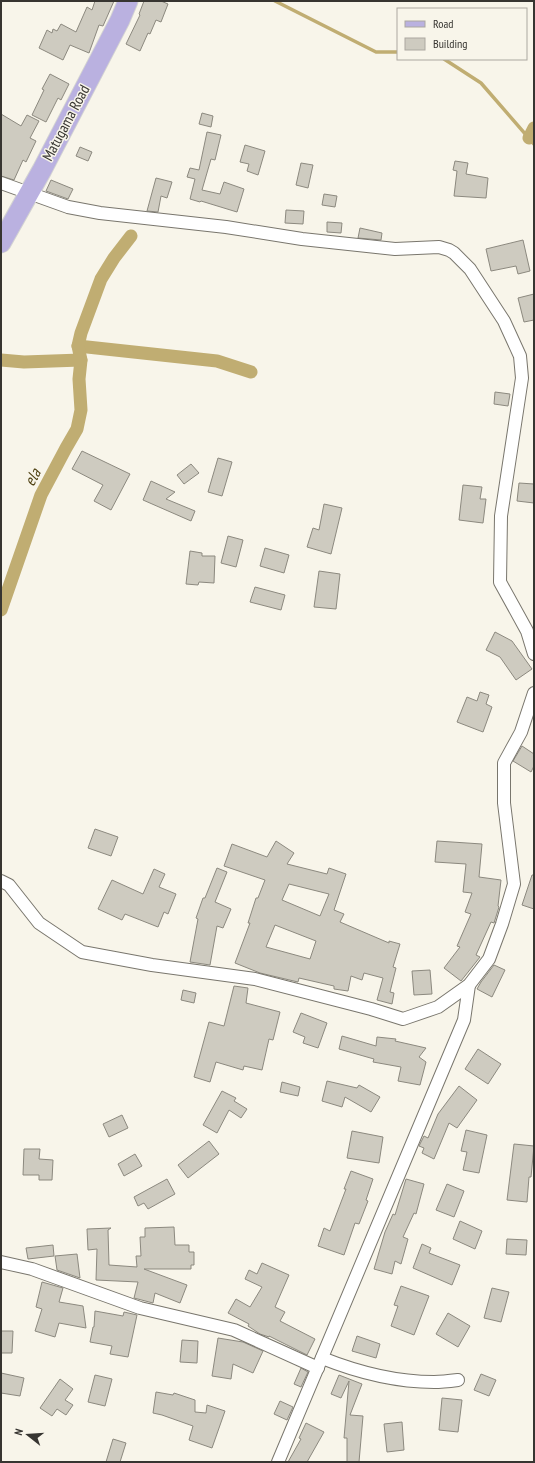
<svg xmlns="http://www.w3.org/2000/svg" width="535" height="1463" viewBox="0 0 535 1463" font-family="'PT Sans Narrow',sans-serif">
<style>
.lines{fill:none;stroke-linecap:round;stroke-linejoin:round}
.stream{stroke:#c0ad72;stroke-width:3.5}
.canal{stroke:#c0ad72;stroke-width:13}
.building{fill:#cecbc0;stroke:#8c897f;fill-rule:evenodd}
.street-casing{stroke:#79766d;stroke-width:14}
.primary-casing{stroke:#d3d3d2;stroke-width:21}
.street{stroke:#fff;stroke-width:12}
.primary{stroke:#bab1e0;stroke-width:19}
.labels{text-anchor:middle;stroke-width:3;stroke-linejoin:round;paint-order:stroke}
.street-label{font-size:15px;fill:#373531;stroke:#f8f5ea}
.water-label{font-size:16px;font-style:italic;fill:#4f4112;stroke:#f8f5ea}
</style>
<rect width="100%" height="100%" fill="#f8f5ea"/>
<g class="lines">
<!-- stream -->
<g class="stream">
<path d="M275 1 376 52H398"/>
<path d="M444 59 481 83 534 144"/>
</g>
<!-- canal -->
<g class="canal">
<path d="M529 138 534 128"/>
<path d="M78 346 217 361 251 372"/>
<path d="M1 360 24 362 81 360"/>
<path d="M1 610 41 495 66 448 77 429 81 410 79 379 81 360 78 346 81 333 101 279 114 258 131 236"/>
</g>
</g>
<!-- building -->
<g class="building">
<path d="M95 1H114L103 26 99 25 89 53 70 45 63 60 39 48 47 30 52 33 53 29 57 31 61 24 76 32 87 7 92 10Z"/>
<path d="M144 1H161L168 4 161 22 156 20 150 34 148 33 140 51 126 44 140 15 139 14Z"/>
<path d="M50 74 69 84 61 100 58 98 46 122 32 115 44 90 42 89Z"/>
<path d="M202 113 213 116 211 127 199 124Z"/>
<path d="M1 114 21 126 27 115 39 121 30 138 36 141 26 162 23 160 14 180 1 176Z"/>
<path d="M207 132 221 135 215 160 211 159 202 190 220 194 224 182 244 189 237 212 201 201 200 202 190 199 195 179 187 177 190 168 199 170Z"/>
<path d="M245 145 265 151 258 175 247 171 249 164 240 162Z"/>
<path d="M80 147 92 152 88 161 76 156Z"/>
<path d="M455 161 468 163 466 174 488 178 486 198 454 196 457 171 453 170Z"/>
<path d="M301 163 313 165 308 188 296 185Z"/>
<path d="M156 178 172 182 167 198 161 196 158 212 147 211Z"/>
<path d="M51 180 73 189 68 199 46 191Z"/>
<path d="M324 194 337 196 335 207 322 205Z"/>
<path d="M286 210 304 211 303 224 285 223Z"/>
<path d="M327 222 342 223 341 233 327 232Z"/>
<path d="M360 228 382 233 381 240 358 238Z"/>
<path d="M523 240 530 271 518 274 516 266 491 271 486 249Z"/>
<path d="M534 294V320L524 322 518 298Z"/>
<path d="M495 392 510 394 508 406 494 404Z"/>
<path d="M82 451 130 474 111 510 94 501 103 485 72 469Z"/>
<path d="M218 458 232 462 222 496 208 492Z"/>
<path d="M191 464 199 473 184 484 177 475Z"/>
<path d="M151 481 175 492 166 499 195 511 191 521 143 500Z"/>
<path d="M519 483 534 484V503L517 501Z"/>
<path d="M463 485 482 487 480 499H486L483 523 459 520Z"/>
<path d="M324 504 342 508 331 554 307 547 313 528 319 530Z"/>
<path d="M228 536 243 540 236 567 221 563Z"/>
<path d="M265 548 289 555 284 573 260 566Z"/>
<path d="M190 551 202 553V556H215L214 583 199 582 198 585 186 584Z"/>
<path d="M319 571 340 574 336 609 314 607Z"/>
<path d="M255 587 285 595 281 610 250 602Z"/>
<path d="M495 632 512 641 532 669 516 680 500 657 486 650Z"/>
<path d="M480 692 489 695 486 704 492 707 483 732 457 722 467 697 477 701Z"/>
<path d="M522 746 534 754V766L531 772 513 761Z"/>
<path d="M95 829 118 837 111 856 88 848Z"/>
<path d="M276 841 294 853 287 864 327 874 329 868 346 874 334 910 344 914 340 922 389 943V941L400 944 393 967 396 968 390 992 394 993 392 1004 377 1000 383 978 364 973 362 980 351 976 348 991 334 989V986L299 978 298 982 260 973 235 963 250 923H248L256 898H258L265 880 224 866 232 844 267 857ZM289 884 329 894 320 916 282 900ZM275 925 316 941 310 959 266 947Z"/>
<path d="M437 841 482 844 479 877 501 880 498 906 499 907 494 923 491 922 476 955 480 957 461 981 444 968 460 947 457 946 471 914 465 912 472 893 463 892 466 864 435 862Z"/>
<path d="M217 868 227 872 215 902 231 909 223 928 217 926 210 965 190 962 198 919 196 918 203 898H205Z"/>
<path d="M154 869 165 874 159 887 176 894 168 914 164 912 158 927 125 914 122 920 98 909 112 880 143 894Z"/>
<path d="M532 875H534V909L522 905Z"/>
<path d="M494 965 505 970 492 997 477 989 481 982Z"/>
<path d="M430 970 432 994 414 995 412 971Z"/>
<path d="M234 986 248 988 246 1003 280 1012 273 1040 269 1039 262 1070 244 1066 243 1070 216 1062 210 1082 194 1077 209 1022 224 1026Z"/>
<path d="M183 990 196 993 194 1003 181 1000Z"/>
<path d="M301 1013 327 1023 318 1048 303 1043 305 1037 293 1032Z"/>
<path d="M342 1036 376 1046 377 1037 396 1039 395 1041 426 1048 419 1057 426 1062 420 1085 398 1081 401 1067 373 1062 374 1059 339 1049Z"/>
<path d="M478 1049 501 1064 488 1084 465 1069Z"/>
<path d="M327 1081 357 1088 359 1085 380 1097 371 1112 345 1097 342 1107 322 1101Z"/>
<path d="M282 1082 300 1087 298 1096 280 1092Z"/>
<path d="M459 1086 477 1100 457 1128 449 1123 434 1159 422 1153 424 1148 419 1146 424 1136 428 1138 438 1114Z"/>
<path d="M222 1091 236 1098 234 1101 247 1109 241 1118 229 1110 217 1133 203 1125Z"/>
<path d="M122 1115 128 1128 109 1137 103 1124Z"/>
<path d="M466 1130 487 1135 479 1173 463 1170 467 1152 461 1151Z"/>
<path d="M352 1131 383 1137 379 1163 347 1158Z"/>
<path d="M209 1141 219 1154 188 1178 178 1165Z"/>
<path d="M514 1144 534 1146 531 1177H529L527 1202 507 1200Z"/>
<path d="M24 1149H40L39 1159 53 1160 52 1180H39V1175H23Z"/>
<path d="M135 1154 142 1166 124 1176 118 1164Z"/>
<path d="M351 1171 373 1179 366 1200 368 1201 359 1224 355 1223 344 1255 318 1246 324 1228 330 1231 346 1189H344Z"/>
<path d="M167 1179 175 1194 148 1209 144 1203 138 1206 134 1197Z"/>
<path d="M406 1179 424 1184 416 1214 414 1213 403 1237 408 1239 401 1264 395 1261 392 1274 374 1269 385 1232 393 1214 395 1215Z"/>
<path d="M447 1184 464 1191 454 1217 436 1210Z"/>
<path d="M460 1221 482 1231 475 1249 453 1239Z"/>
<path d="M174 1227 175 1245H189V1252H194V1265H191V1269H144L187 1285 180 1303 155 1293 153 1303 134 1298 138 1282 96 1280 97 1249 88 1250 87 1229 111 1228 108 1230 109 1265 137 1267 136 1256H141L140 1237H145V1228Z"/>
<path d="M507 1239 527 1240 526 1255 506 1254Z"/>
<path d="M422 1244 431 1248 429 1253 460 1265 452 1285 413 1268Z"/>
<path d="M53 1245 54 1256 28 1259 26 1248Z"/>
<path d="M77 1254 80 1278 57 1270 55 1256Z"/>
<path d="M262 1263 289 1275 275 1307 285 1312 280 1321 315 1339 307 1355 269 1336V1337L260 1334 248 1326 249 1324 228 1313 236 1299 250 1307 262 1287 245 1279 249 1270 257 1274Z"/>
<path d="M42 1282 63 1288 59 1302 83 1306 86 1328 59 1323 55 1337 35 1331 42 1309 36 1307Z"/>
<path d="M401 1286 429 1296 414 1335 391 1326 398 1306 394 1305Z"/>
<path d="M492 1288 509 1292 501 1322 484 1318Z"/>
<path d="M95 1311 123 1316 124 1312 137 1315 128 1357 110 1354 112 1346 90 1342 93 1327H94Z"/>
<path d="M448 1313 470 1326 458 1347 436 1334Z"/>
<path d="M1 1331H13L12 1353H1Z"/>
<path d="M357 1336 380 1344 376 1358 352 1351Z"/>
<path d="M218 1338 243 1342 263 1351 253 1373 233 1364 231 1379 212 1376Z"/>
<path d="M182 1340 198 1341 197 1363 180 1362Z"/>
<path d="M301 1368 308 1372 301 1387 294 1384Z"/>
<path d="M1 1373 24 1378 20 1396 1 1393Z"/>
<path d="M481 1374 496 1380 489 1396 474 1390Z"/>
<path d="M95 1375 112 1379 105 1406 88 1402Z"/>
<path d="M339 1375 362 1384 350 1415 363 1416 359 1462H347V1438H344L349 1381 341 1398 331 1394Z"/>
<path d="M60 1379 73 1389 65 1400 73 1405 66 1415 57 1409 52 1416 40 1408Z"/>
<path d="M156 1392 173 1395 174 1393 195 1400V1412L206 1413 207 1405 225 1411 212 1448 189 1440 193 1426 162 1415 153 1413Z"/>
<path d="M442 1398 462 1400 458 1432 439 1430Z"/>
<path d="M280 1401 293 1407 287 1420 274 1414Z"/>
<path d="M402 1422 404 1450 387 1452 384 1424Z"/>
<path d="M306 1423 324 1432 307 1462H288L301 1439 299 1438Z"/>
<path d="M113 1439 126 1443 120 1462H106Z"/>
</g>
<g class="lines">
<defs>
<g id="street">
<path d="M1 183 68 207 100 213 226 227 302 239 395 249 439 247 449 250 454 253 470 269 504 321 520 356 522 378 501 516 500 582 527 631 534 654"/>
<path d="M1 881 9 885 39 923 82 952 152 965 255 979 371 1009 403 1019 438 1007 469 985 489 959 502 924 514 884 504 803V763L521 732 534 693"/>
<path d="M1 1262 32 1269 140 1308 234 1330 318 1368"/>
<path d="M322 1358C357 1372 395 1382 434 1382 442 1382 450 1381 458 1380"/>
<path d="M278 1462 464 1020 469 985"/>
</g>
<path id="primary" d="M1 243 42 170 120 20 128 1"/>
</defs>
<!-- street casing -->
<use href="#street" class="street-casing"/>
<!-- primary casing -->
<use href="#primary" class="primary-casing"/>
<!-- street -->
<use href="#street" class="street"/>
<!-- primary -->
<use href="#primary" class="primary"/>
</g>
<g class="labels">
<!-- street labels -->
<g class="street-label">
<text transform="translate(66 123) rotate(-62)" y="5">Matugama Road</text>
</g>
<!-- water labels -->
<g class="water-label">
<text transform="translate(32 477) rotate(-62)" y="6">ela</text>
</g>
</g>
<!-- border -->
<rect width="535" height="1463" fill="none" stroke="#373531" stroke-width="4"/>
<!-- legend -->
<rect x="397" y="8" width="130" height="52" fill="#f8f5ea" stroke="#aba8a0"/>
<rect x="405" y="21" width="20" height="6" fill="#bab1e0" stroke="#aba8a0"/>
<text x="433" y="28" font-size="12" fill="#373531">Road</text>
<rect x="405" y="38" width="20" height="12" fill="#cecbc0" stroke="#aba8a0"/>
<text x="433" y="48" font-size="12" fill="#373531">Building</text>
<!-- north arrow -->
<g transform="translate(28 1435) rotate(287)" stroke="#f8f5ea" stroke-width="3" paint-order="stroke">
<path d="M0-3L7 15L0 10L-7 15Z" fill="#373531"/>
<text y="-6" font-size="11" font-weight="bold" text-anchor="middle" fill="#373531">N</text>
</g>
</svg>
